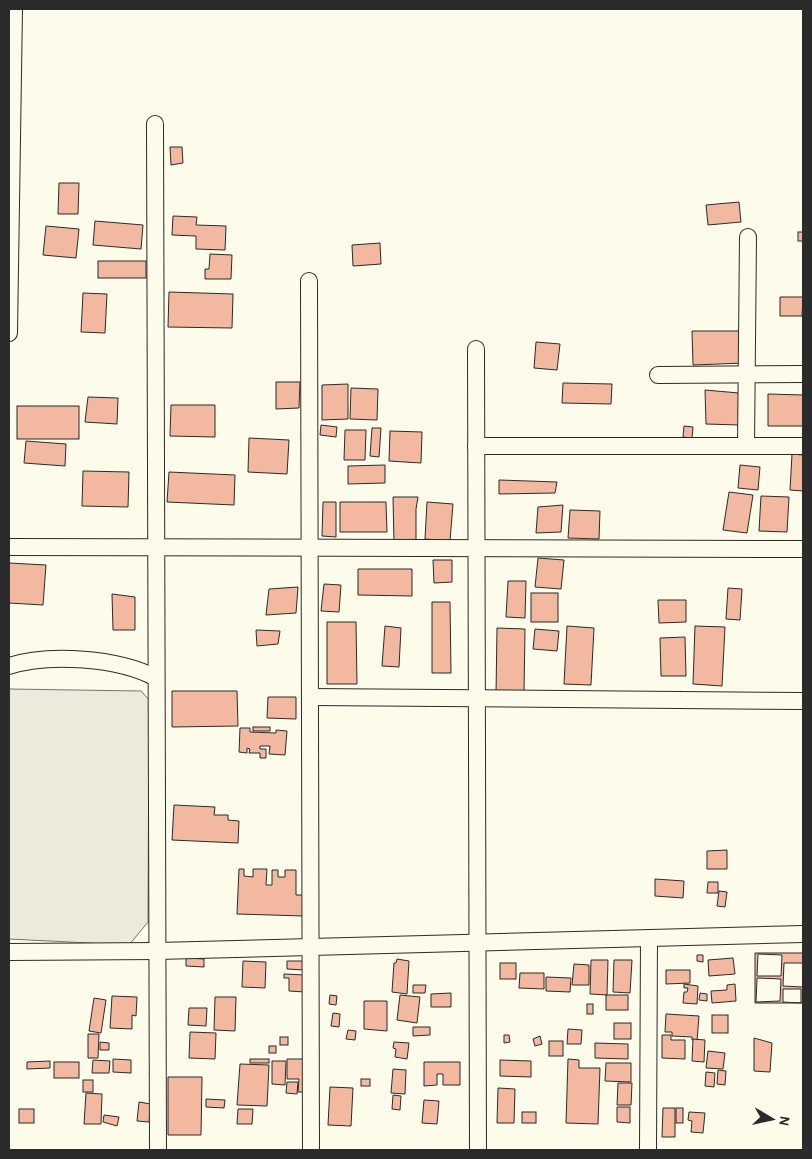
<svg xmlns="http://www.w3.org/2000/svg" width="812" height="1159" viewBox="0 0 812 1159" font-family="'Alegreya Sans',sans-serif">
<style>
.green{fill:#ecebdb;stroke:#74746e}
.building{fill:#f2b8a0;stroke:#2b2b2b;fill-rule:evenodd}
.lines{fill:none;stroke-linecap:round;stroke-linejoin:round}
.minor-casing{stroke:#2b2b2b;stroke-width:18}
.minor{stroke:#fdfbea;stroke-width:16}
</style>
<rect width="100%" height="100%" fill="#fdfbea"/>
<!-- green -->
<path class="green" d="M9 689 141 691 149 700 148 922 129 945 9 939Z"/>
<!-- building -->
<g class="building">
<path d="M170 147H182L183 163 171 165Z"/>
<path d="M59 183H79L78 214H58Z"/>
<path d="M739 202 741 222 708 225 706 205Z"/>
<path d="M173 216 197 217 196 225 226 226 225 250 196 249V236L172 235Z"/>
<path d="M95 221 143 225 141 249 93 245Z"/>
<path d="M46 226 79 229 76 258 43 255Z"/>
<rect x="798" y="232" width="5" height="9"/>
<path d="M380 243 381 264 353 266 352 245Z"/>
<path d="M210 254 232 255 231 279H205V269H209Z"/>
<rect x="98" y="261" width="48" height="17"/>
<path d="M169 292 233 294 232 328 168 327Z"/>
<path d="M83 293 107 294 105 333 81 332Z"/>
<path d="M780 297H803L802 316H780Z"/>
<path d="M692 331H744V363L693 365Z"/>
<path d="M536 342 560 344 557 370 534 368Z"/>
<path d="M276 382H300L299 408 276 409Z"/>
<path d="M563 383 612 384 611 404 562 403Z"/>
<path d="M348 384V419L322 420V385Z"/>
<path d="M351 388 378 389 377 420 350 419Z"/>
<path d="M705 390 739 393V425L706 424Z"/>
<path d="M768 394 803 395V426H768Z"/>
<path d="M88 397 118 398 117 424 85 422Z"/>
<path d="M171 405H215V437L170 436Z"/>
<rect x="17" y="406" width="62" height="33"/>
<path d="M321 425 337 427 336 437 320 435Z"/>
<path d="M684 426 693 427 692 438 683 437Z"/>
<path d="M372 428H381L379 457 370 456Z"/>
<path d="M345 430H366L365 460H344Z"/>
<path d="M390 431 422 432 421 463 389 461Z"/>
<path d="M249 438 289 440 287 474 248 472Z"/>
<path d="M26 441 66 444 65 466 24 463Z"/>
<path d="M792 454 803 455V491L790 490Z"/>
<path d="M385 465V483L348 484V466Z"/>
<path d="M740 465 760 467 758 490 738 488Z"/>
<path d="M83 471 129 472 128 507 82 506Z"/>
<path d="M169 472 235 475 234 505 167 502Z"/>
<path d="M499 480 557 482 555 493 499 494Z"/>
<path d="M729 492 753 495 747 533 723 530Z"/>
<path d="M761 496 789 497 787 532 759 531Z"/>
<path d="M393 497H418L416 509V543H394Z"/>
<path d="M323 502H336V537L322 536Z"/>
<path d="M340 502H386L387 532H340Z"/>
<path d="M427 502 453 504 450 541 425 539Z"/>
<path d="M563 505 561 532 536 533 538 507Z"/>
<path d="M570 510 600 511 599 539 568 538Z"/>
<path d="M538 558 564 560 561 589 535 587Z"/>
<path d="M433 560H452V582L434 583Z"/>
<path d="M9 563 46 565 43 605 9 603Z"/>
<path d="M358 569H412V596L358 595Z"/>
<path d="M508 581H526L525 618 506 617Z"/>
<path d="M324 584 341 585 339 612 321 611Z"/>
<path d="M298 587 296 613 266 615 269 589Z"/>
<path d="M728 588 742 589 740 620 726 619Z"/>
<rect x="531" y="593" width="27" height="29"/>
<path d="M112 594 135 597V630H113Z"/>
<path d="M658 600H686V622L659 623Z"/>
<path d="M432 602H450L451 673H432Z"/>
<path d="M327 622H356L357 684H327Z"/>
<path d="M385 626 401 628 399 667 382 666Z"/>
<path d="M567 626 594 628 591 685 564 684Z"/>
<path d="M695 626 725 627 722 686 693 684Z"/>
<path d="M497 628 525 629 524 694H496Z"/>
<path d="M535 629 559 631 557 651 533 649Z"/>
<path d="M256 630 280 631 278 644 257 646Z"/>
<path d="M685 637 686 676H661L660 638Z"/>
<path d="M172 691H237L238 726 172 727Z"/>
<path d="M268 697H296V719L267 718Z"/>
<rect x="253" y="727" width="17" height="4"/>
<path d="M240 728H250V732L276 733V730L287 731 285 755 269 754 270 746H260V749H266V758H260V753H249L250 749 247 748V753L239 752Z"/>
<path d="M174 805 215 807 214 815H228V820L239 821 238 843 172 840Z"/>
<path d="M727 850V869H707V851Z"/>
<path d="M239 869H244V876L253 877V869H267L266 885H272V870H278V877H285V870H296V895H305L304 916 237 914Z"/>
<path d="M655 879 684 881 683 898 655 896Z"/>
<path d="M708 882H718V893H707Z"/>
<path d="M719 891 727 892 725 907 717 906Z"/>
<path d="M755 953H803V963H784L783 986 803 987V1003H755ZM758 954 782 955 781 976H757ZM757 978 781 979 780 1001 756 1002ZM783 989H801V1003L783 1002Z"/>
<path d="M697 955H703V962L697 961Z"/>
<path d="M186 958 204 959V967L186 966Z"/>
<path d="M733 958 735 974 709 976 708 960Z"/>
<path d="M397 959 409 961 407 994 392 992 394 963H396Z"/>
<path d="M591 960H608L607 995 590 994Z"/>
<path d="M614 960H632L630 993 613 992Z"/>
<path d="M243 961 266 962 265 988 242 987Z"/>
<path d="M287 961H304V970L287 969Z"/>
<rect x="500" y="963" width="16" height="16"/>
<path d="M574 964 589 965V985H572Z"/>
<path d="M666 970H690V983L666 984Z"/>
<path d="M520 973H544V989L519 988Z"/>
<path d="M284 974 305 975V992L289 991V978H284Z"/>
<path d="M546 977 571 978 570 992 546 991Z"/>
<path d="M684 984 698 986 697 1004 683 1003 684 992H687L688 988H684Z"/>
<path d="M735 984 736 1001 712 1003 711 991 727 990V985Z"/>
<path d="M413 985H426L425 993H413Z"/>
<path d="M451 993V1007H431V994Z"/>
<path d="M700 993 707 994V1001L699 1000Z"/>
<path d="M330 995 337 996 336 1005 329 1004Z"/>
<path d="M400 995 420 997 417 1023 397 1020Z"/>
<rect x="606" y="995" width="22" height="15"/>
<path d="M112 996 137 997 136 1016 132 1015V1029L110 1028Z"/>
<path d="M215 997H236L235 1031 214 1030Z"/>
<path d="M94 998 106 1000 101 1033 89 1031Z"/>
<path d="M364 1001H387V1031L364 1029Z"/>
<rect x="587" y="1004" width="6" height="10"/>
<path d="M189 1008H207L206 1026 188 1025Z"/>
<path d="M333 1013 340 1014 339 1027 331 1026Z"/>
<path d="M666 1014 699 1016 697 1041 692 1040V1037L672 1036V1032H665Z"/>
<rect x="712" y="1015" width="16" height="18"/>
<rect x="614" y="1023" width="17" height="16"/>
<path d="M413 1027H430V1035L413 1036Z"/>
<path d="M568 1029 582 1030 581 1044H567Z"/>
<path d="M348 1030 356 1031 355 1040 346 1039Z"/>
<path d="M190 1032 216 1033 215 1059 189 1058Z"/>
<path d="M88 1034H99L98 1058H88Z"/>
<path d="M504 1035H509L510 1042 504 1043Z"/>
<path d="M662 1035H671V1040H685V1059L662 1058Z"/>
<path d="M540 1036 542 1044 535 1046 533 1039Z"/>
<rect x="280" y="1037" width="8" height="8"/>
<path d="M754 1038 772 1043 770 1072 754 1071Z"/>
<path d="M693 1039 705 1040 704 1062 692 1061Z"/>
<rect x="549" y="1041" width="14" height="15"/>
<path d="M100 1042 109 1043V1050H100Z"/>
<path d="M394 1042 409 1043 407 1059 395 1057 396 1049 393 1048Z"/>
<path d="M595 1043 628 1044V1059L595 1058Z"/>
<rect x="269" y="1046" width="7" height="7"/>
<path d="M708 1051 725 1053 723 1069 706 1068Z"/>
<path d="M113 1059 131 1060V1073L113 1072Z"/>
<rect x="250" y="1059" width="19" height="4"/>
<path d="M287 1059H306V1092H298L299 1079H287Z"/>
<path d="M568 1059 579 1060V1068H600L598 1124 566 1123Z"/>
<path d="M93 1060 110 1061 109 1073H92Z"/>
<path d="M500 1060 531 1061V1077L500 1076Z"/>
<path d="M50 1061V1068L27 1069V1062Z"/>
<path d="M272 1061H286L285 1085 272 1084Z"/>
<rect x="54" y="1062" width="25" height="16"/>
<path d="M424 1062H460V1085H443V1074H437V1085L424 1086Z"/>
<path d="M606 1063H631V1082L605 1081Z"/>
<path d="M240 1064 269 1065 267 1106 237 1105Z"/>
<path d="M393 1069 406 1070 405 1094 391 1093Z"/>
<path d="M718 1070 726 1071 725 1085 717 1084Z"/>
<path d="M706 1072 715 1073 714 1087 705 1086Z"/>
<path d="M168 1077H202L201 1135H168Z"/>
<rect x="361" y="1079" width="9" height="7"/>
<rect x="83" y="1080" width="10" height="12"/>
<path d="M287 1082H298L297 1094 286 1093Z"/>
<path d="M618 1083H632L631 1105H617Z"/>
<path d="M330 1087 353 1088 351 1126 328 1125Z"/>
<path d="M498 1088 515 1089 514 1123H497Z"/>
<path d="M86 1093 102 1094 101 1124H84Z"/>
<path d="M393 1095 401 1096 400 1110 392 1109Z"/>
<path d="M206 1099 225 1100 224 1108 206 1107Z"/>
<path d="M424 1100 439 1101 437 1124 422 1123Z"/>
<path d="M139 1102 151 1104 149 1122 137 1121Z"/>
<path d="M617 1107H630V1123L617 1122Z"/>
<path d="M663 1108H675V1137H662Z"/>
<rect x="676" y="1108" width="7" height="15"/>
<rect x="19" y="1109" width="15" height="14"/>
<path d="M238 1109H253L252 1124H237Z"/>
<rect x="522" y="1112" width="14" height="11"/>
<path d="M689 1112 705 1113 703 1133 691 1132 692 1121 688 1120Z"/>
<path d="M104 1115 119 1117 117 1126 103 1122Z"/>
</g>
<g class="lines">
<defs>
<g id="minor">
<path d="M155 124 158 1150"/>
<path d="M309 281 311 1150"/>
<path d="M9 333 14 9"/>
<path d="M476 349 478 1150"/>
<path d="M658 375 803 374"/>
<path d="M476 446H803"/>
<path d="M746 446 748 237"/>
<path d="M9 547 803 549"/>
<path d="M9 666C49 653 119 658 156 678"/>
<path d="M310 697 803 701"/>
<path d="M9 952 157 951 803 934"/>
<path d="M648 1150 649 938"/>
</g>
</defs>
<!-- minor casing -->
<use href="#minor" class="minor-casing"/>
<!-- minor -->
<use href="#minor" class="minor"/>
</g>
<!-- border -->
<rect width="812" height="1159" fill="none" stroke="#2b2b2b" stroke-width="20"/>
<!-- north arrow -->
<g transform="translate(772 1119) rotate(99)" stroke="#fdfbea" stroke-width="4" paint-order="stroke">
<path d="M0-4L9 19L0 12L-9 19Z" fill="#2b2b2b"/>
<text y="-8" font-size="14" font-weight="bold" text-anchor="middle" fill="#2b2b2b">N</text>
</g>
</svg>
